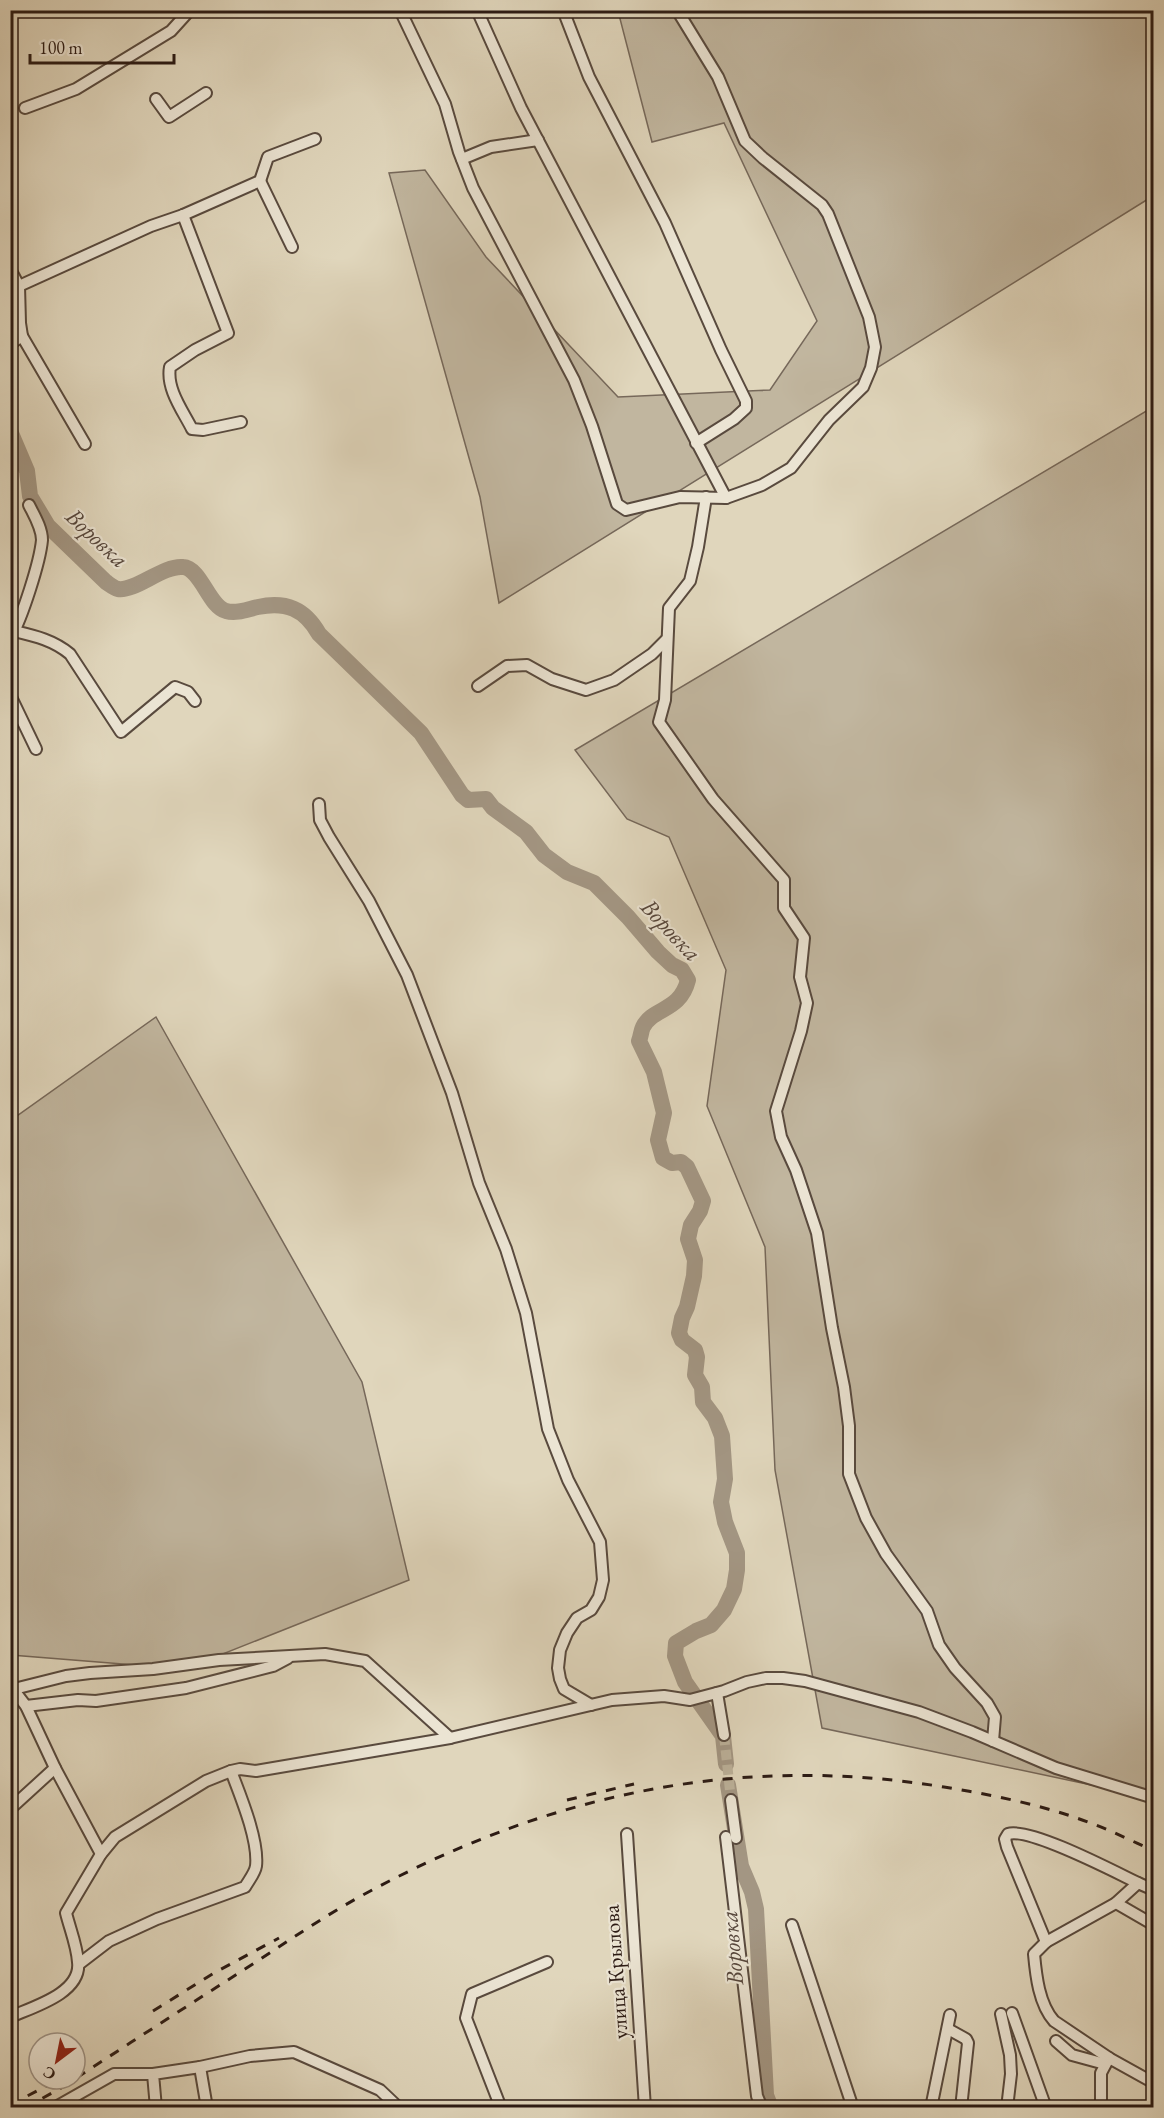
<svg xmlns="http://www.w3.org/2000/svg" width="1164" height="2118" viewBox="0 0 1164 2118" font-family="'EB Garamond',serif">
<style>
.green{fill:#c1b69f;stroke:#76685a;stroke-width:1.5}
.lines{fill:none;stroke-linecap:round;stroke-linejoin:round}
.river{stroke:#a39683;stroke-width:16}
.street-tunnel{stroke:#bcb19a;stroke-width:10;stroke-dasharray:10 5;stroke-linecap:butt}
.street-casing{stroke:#594a3e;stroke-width:14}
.street{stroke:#ebe4d3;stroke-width:10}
.rail{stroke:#2c1b14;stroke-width:3;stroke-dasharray:10 10;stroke-linecap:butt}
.labels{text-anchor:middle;stroke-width:4.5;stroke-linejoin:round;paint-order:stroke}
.street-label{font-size:22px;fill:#2c1b14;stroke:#ebe4d3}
.water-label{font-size:24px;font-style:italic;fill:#56463b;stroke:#ebe4d3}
</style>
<rect width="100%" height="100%" fill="#e0d6bc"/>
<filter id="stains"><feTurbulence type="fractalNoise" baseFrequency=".00333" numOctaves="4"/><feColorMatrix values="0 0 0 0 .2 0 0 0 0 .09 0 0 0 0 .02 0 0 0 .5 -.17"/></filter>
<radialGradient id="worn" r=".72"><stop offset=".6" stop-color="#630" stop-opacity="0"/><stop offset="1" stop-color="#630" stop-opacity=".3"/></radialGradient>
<!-- green -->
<g class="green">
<path d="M618 11H1153V196L499 603 480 497 389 173 425 170 486 257 618 397 770 390 817 321 724 123 652 142Z"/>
<path d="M1153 407V1798L822 1728 775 1470 765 1247 707 1106 726 970 669 837 627 819 575 750Z"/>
<path d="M156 1017 362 1382 409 1580 185 1669 11 1655 10 1121Z"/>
</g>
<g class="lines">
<!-- river -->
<g class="river">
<path d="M10 431 27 471 30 496 48 526 106 582C109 584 114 588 118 589 135 592 163 565 183 567 201 568 209 607 226 611 237 614 248 609 258 607 286 601 305 609 319 634L421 733 462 795 468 800 486 799 493 808 526 832 544 855 567 872 594 883 628 917 658 952 672 965 682 970 688 980C680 1012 653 1007 643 1027 641 1031 641 1036 639 1041L654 1072 664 1113 658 1140 663 1158 672 1163 681 1162 687 1167 703 1201 700 1211 691 1225 688 1239 695 1260 694 1276 687 1307 682 1318 679 1333 682 1340 695 1350 697 1357 695 1375 702 1387 703 1402 715 1418 722 1436 725 1479 721 1502 725 1522 737 1553V1570L734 1589 724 1610 711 1625 696 1631 676 1643 675 1656 685 1682 723 1736 726 1764"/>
<path d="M728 1785 741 1866 752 1892 756 1909 766 2095 771 2108"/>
</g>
<!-- street-tunnel -->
<path class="street-tunnel" d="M724 1735 731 1800"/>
<defs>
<g id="street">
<path d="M400 10 445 104 459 152 473 188 574 380 592 426 617 504 626 510 680 497 726 498 762 485 791 468 829 420 863 387 871 368 875 347 869 317 828 214 822 205 763 158 745 141 718 77 677 10"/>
<path d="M477 10 521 108 726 498"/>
<path d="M563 10 589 77 665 223 721 350 746 401V408L734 419 696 443"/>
<path d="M156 99 169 117 206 93"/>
<path d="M25 108 76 89 171 31 190 10"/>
<path d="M462 159 491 147 538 140"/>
<path d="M260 181 268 157 315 139"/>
<path d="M183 215 228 333 195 350 170 367C166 389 183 411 192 429L203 430 241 422"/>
<path d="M10 269 19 286"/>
<path d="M22 336 85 444"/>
<path d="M10 344 22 336 20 323 19 286 151 226 183 215 260 181 292 247"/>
<path d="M706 497 698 547 690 581 669 608 665 700 659 722 713 799 784 880V908L804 938 800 977 807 1003 801 1031 776 1111 781 1137 796 1170 817 1233 832 1328 844 1387 849 1426V1474L866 1518 886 1554 927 1611 939 1645 955 1668 987 1703 995 1717 993 1741"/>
<path d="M14 631C35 636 53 640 70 654L121 732 175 687 188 692 195 701"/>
<path d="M11 637C22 618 40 562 42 540 42 528 34 515 29 505"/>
<path d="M478 686 507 666 527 665 552 679 586 690 614 680 652 654 666 640"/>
<path d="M10 695 36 749"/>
<path d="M319 804 320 820 329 837 369 901 407 975 452 1093 479 1183 506 1249 526 1313 548 1429 568 1480 600 1542 603 1580 599 1597 591 1610 577 1618 567 1633 560 1650 558 1668 560 1679 564 1689 591 1705"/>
<path d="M10 1690 66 1676 90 1673 153 1669 219 1660 325 1654 365 1661 450 1738"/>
<path d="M717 1693 724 1735"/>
<path d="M26 1706 78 1700 96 1701 186 1688 273 1666 288 1658"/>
<path d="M55 1768 101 1854"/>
<path d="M731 1800 736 1838"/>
<path d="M10 1809 55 1768 26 1706 13 1689"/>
<path d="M627 1834 645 2108"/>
<path d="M726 1837 757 2096 762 2108"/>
<path d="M1154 1890 1138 1883 1116 1903 1046 1942 1034 1954C1036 1976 1039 2004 1054 2021L1109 2058 1154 2083"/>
<path d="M1116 1903 1154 1925"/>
<path d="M792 1925 853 2108"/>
<path d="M1046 1942 1007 1847 1005 1839 1008 1834C1030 1827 1115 1872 1138 1883"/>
<path d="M79 1964 109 1941 157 1919 245 1887C249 1880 255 1873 256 1866 259 1840 240 1795 231 1771"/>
<path d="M1012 2013 1046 2108"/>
<path d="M1001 2014 1010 2055 1011 2074 1007 2108"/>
<path d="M10 2017C33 2007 82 1993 78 1962 77 1946 70 1929 66 1913L101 1854 115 1837 206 1781 231 1771 240 1769 256 1771 450 1738 612 1700 664 1696 690 1700 724 1691 747 1682 766 1678H783L805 1681 919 1712 972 1732 1056 1768 1154 1798"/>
<path d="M948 2029 966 2039 968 2043 961 2108"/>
<path d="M1056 2041 1072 2055 1105 2064"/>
<path d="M200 2067 250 2056 294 2052 380 2090 399 2108"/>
<path d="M54 2108 114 2074H153"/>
<path d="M156 2108 153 2074 200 2067 207 2108"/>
<path d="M501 2108 466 2018 472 1994 547 1962"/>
<path d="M931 2108 950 2015"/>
<path d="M1101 2108V2073L1109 2058"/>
</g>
</defs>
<!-- street casing -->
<use href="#street" class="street-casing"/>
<!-- street -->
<use href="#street" class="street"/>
<!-- rail -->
<g class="rail">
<path d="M567 1800 634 1784"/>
<path d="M153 2011 214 1973 279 1938"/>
<path d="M10 2105 60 2079"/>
<path d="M25 2108 61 2088C122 2048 184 2008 245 1969 284 1944 321 1918 361 1896 546 1795 735 1753 944 1787 993 1795 1042 1805 1088 1822 1110 1830 1132 1841 1154 1851"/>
</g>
</g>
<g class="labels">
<!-- street labels -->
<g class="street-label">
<text transform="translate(615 1972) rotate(-94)" y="8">улица Крылова</text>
</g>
<!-- water labels -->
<g class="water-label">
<text transform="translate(97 538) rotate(43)" y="8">Воровка</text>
<text transform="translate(671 930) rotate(47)" y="8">Воровка</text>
<text transform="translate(732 1948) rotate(-95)" y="8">Воровка</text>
</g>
</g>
<!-- margin -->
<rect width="1164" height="2118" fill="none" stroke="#e0d6bc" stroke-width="36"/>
<rect x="12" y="12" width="1140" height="2094" fill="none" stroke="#2c1b14" stroke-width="3"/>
<rect x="18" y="18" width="1128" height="2082" fill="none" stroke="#2c1b14" stroke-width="1.5"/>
<!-- north arrow -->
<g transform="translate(57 2061) rotate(212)"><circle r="28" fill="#ebe4d3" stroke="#9f9487" stroke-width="1.5"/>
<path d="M0-4.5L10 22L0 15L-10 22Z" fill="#8f2418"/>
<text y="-9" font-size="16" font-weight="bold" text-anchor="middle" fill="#2c1b14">С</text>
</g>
<!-- scale -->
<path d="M30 54v9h144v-9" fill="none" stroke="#2c1b14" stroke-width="3"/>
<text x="39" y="54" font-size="18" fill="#2c1b14" stroke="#ebe4d3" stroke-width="4.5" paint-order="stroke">100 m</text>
<rect width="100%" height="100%" filter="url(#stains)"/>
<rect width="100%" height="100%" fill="url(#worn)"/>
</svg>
